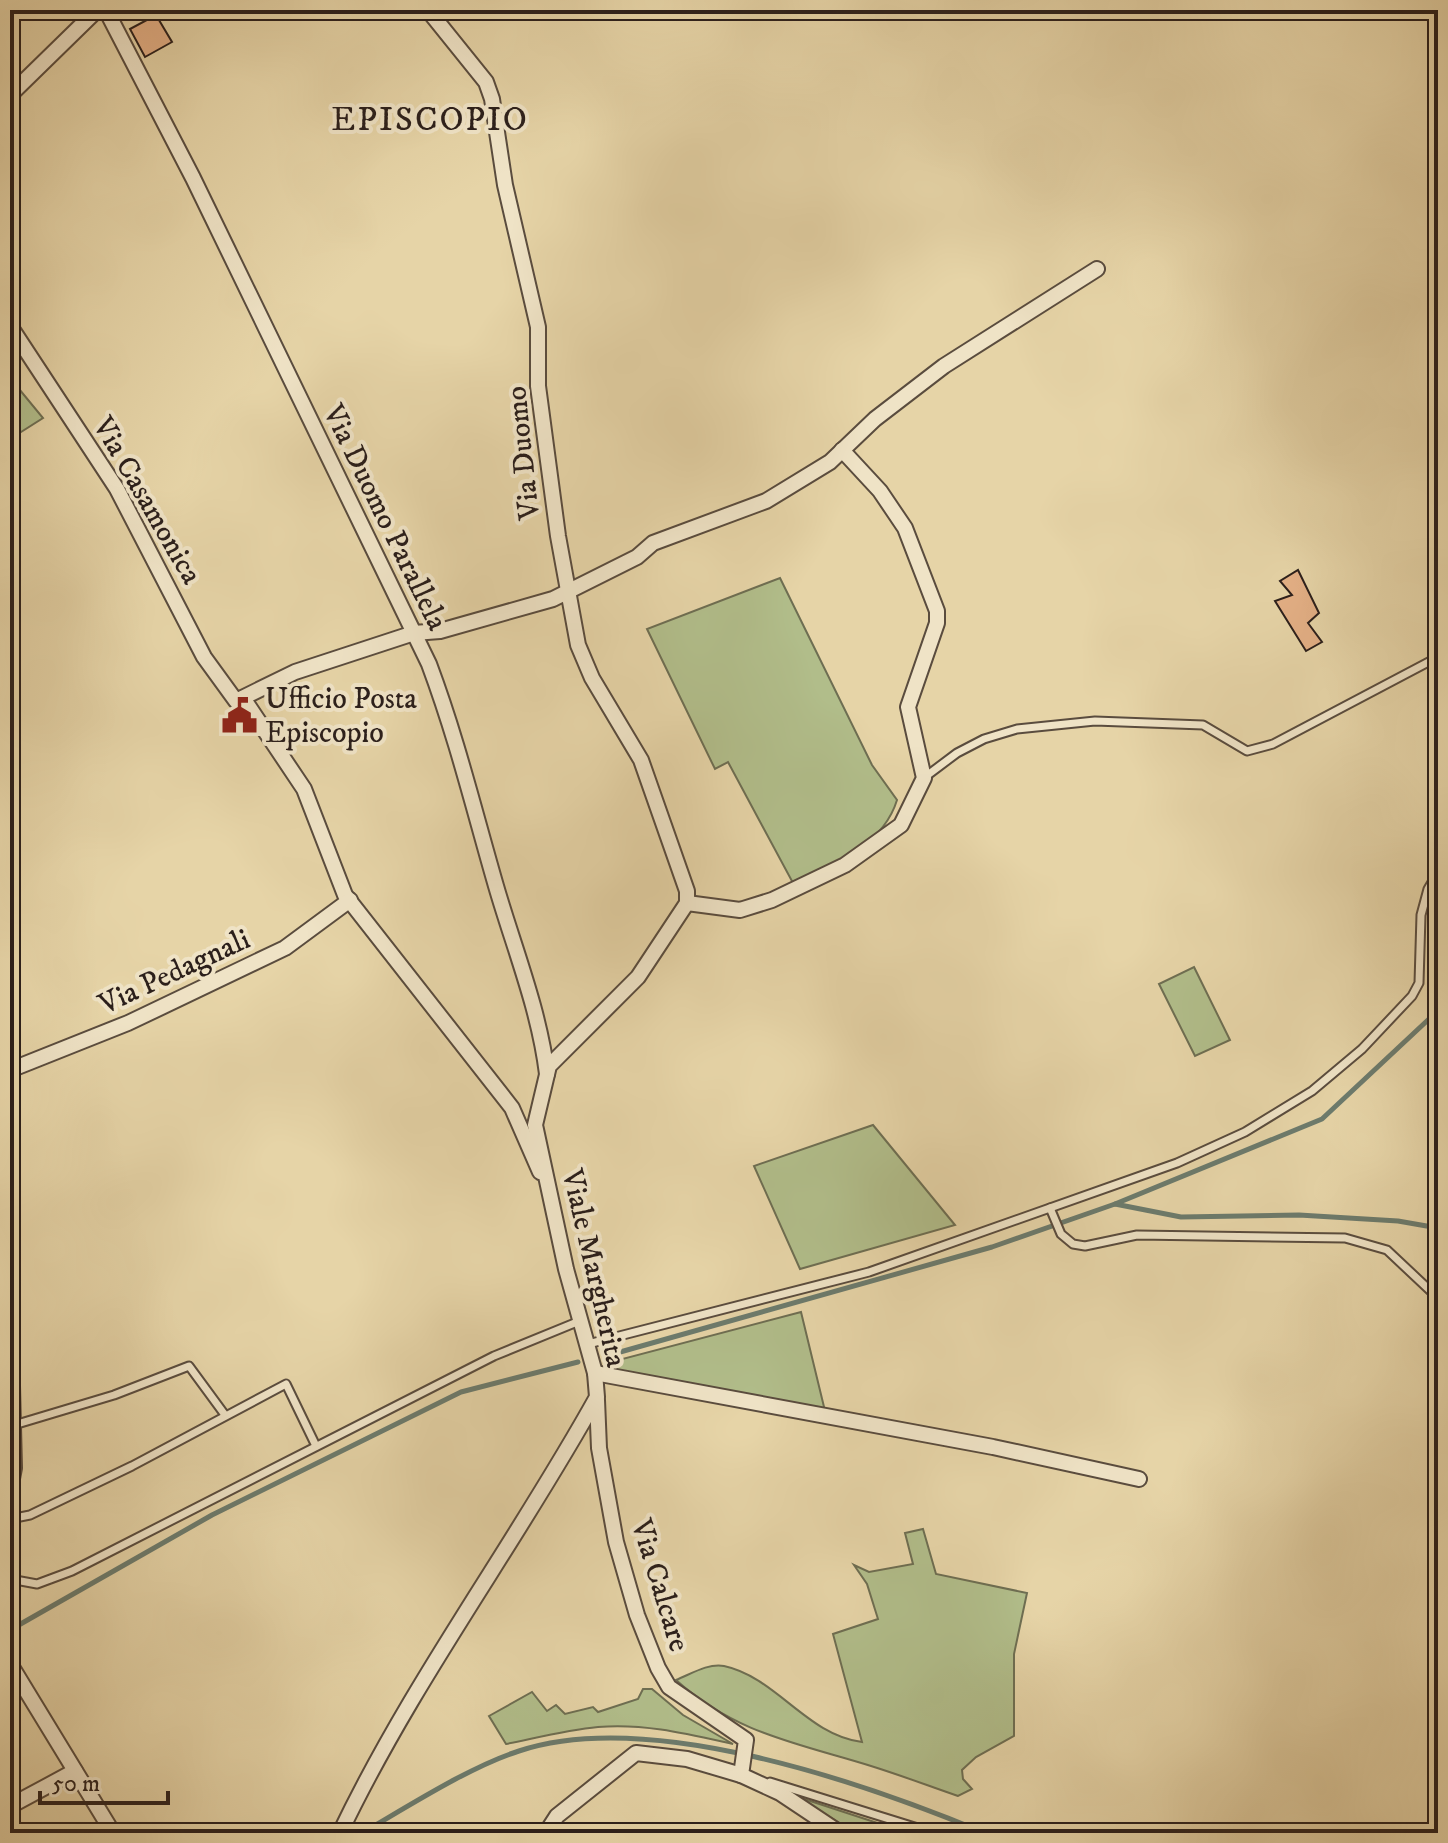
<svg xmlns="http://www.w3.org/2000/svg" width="1448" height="1843" viewBox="0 0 1448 1843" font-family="'IM FELL DW Pica',serif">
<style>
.green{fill:#b1bd8a;stroke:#6e6e52;stroke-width:2}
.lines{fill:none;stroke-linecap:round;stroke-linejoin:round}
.stream{stroke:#6c7b6d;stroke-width:5}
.building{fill:#e4b086;stroke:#2b1f1b;stroke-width:2}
.lane-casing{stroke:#5a4c3e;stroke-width:11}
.street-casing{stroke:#5a4c3e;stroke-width:18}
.lane{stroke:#efe3c6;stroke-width:7}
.street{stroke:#efe3c6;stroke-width:14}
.labels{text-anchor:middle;stroke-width:8;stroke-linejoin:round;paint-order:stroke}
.street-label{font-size:30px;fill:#2b1f1b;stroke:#efe3c6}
.poi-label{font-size:30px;fill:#2b1f1b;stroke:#efe3c6;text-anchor:start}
.quarter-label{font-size:34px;letter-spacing:2px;fill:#2b1f1b;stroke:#efe3c6}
</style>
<rect width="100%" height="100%" fill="#e6d4a7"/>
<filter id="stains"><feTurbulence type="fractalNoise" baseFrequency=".0025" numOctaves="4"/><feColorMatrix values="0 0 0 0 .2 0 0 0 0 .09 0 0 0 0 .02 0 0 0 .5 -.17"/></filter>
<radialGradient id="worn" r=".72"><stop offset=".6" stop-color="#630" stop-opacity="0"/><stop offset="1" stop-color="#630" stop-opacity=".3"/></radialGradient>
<!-- green -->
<g class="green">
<path d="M10 378 43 418 10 439Z"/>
<path d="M780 578 872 765 897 800C883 846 833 865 793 883L728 762 715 769 647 629Z"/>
<path d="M1194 967 1230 1040 1195 1056 1159 984Z"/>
<path d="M873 1125 955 1225 800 1269 754 1166Z"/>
<path d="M801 1312 825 1411 612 1371 607 1363Z"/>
<path d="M923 1529 936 1574 1027 1593 1014 1654V1736L976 1757 962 1770 963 1779 972 1789 958 1796C929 1786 900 1775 871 1766 797 1743 736 1734 676 1680 691 1674 708 1663 724 1666 776 1677 808 1736 862 1742L833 1634 878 1619 867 1584 854 1565 869 1572 913 1564 905 1533Z"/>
<path d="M643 1689H652L683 1715 733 1744C688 1734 644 1723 598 1727 567 1730 536 1738 506 1744L489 1716 532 1692 547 1711 556 1705 565 1714 593 1707 598 1712 638 1699Z"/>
<path d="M795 1796 908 1833H856Z"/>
</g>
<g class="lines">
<!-- stream -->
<g class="stream">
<path d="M1115 1204 1322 1119 1429 1019"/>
<path d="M606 1356 992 1247 1115 1204 1181 1217 1299 1215 1398 1221 1438 1228"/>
<path d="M10 1630 212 1515 461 1392 578 1362"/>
<path d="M362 1833C407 1807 471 1766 519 1751 649 1708 862 1782 985 1833"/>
</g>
</g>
<!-- building -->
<g class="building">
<path d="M156 15 172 42 145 57 130 29Z"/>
<path d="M1298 570 1319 613 1308 623 1322 642 1306 651 1275 601 1292 595 1280 581Z"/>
</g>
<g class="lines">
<defs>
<g id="lane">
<path d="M925 777 957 753 984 739 1017 729 1095 721 1203 725 1247 751 1273 744 1438 657"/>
<path d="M1050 1208 1061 1234 1073 1244 1085 1246 1137 1235 1345 1238 1387 1250 1438 1298"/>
<path d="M588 1344 869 1272 1177 1163 1245 1132 1312 1091 1362 1049 1412 996 1419 983 1421 915 1428 889 1438 872"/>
<path d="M14 1425 114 1395 189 1366 225 1415"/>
<path d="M10 1519 30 1515 132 1466 286 1384 316 1446"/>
<path d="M10 1579 37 1584 72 1571 494 1356 582 1320"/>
<path d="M770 1782 934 1833"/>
</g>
<g id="street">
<path d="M106 10 193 178 429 664C457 739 474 810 496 886 514 948 539 1009 547 1074"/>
<path d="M10 95 97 10"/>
<path d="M10 326 117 489 204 657 236 701 295 672 414 633 440 631 553 599 637 557 653 543 766 501 830 462 875 419 944 366 1097 269"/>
<path d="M243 698 304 789 345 895 512 1108 540 1172"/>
<path d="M687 903 740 910 772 900 845 865 901 825 924 778 908 707 937 623V611L905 528 880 491 842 450"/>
<path d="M10 1070 128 1023 285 948 350 900"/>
<path d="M10 1304 14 1468 10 1489"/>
<path d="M595 1373 993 1447 1139 1479"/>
<path d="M597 1400 599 1448 616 1542 637 1615 658 1668 669 1687 746 1740 741 1775 780 1793 840 1833"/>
<path d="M10 1664 113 1833"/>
<path d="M10 1806 75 1771"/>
<path d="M340 1833C413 1680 515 1545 597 1397L595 1373 566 1269 535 1125 549 1066 638 977 687 903V891L641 760 592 678 578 645 558 536 538 386V327L505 185 492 99 486 82 428 10"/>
<path d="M546 1833 557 1816 636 1753 687 1759 741 1775"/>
</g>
</defs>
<!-- lane casing -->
<use href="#lane" class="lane-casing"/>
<!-- street casing -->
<use href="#street" class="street-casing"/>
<!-- lane -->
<use href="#lane" class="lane"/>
<!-- street -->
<use href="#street" class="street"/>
</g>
<!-- icons -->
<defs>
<symbol id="civic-bare" viewBox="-9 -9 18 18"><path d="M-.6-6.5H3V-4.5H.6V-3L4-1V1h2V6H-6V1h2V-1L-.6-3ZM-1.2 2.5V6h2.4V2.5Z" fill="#8f2418" stroke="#efe3c6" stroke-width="2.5" paint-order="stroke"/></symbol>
</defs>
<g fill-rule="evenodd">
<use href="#civic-bare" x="214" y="690" width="51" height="51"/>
</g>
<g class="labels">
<!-- street labels -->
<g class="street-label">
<text transform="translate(522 453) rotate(-96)" y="10">Via Duomo</text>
<text transform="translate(148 500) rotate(60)" y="10">Via Casamonica</text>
<text transform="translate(386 517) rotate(64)" y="10">Via Duomo Parallela</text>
<text transform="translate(174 971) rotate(-25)" y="10">Via Pedagnali</text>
<text transform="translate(595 1268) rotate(77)" y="10">Viale Margherita</text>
<text transform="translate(661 1585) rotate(73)" y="10">Via Calcare</text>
</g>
<!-- poi labels -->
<g class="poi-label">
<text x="265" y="708">Ufficio Posta<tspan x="265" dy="34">Episcopio</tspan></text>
</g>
<!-- quarter labels -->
<g class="quarter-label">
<text x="430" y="130">EPISCOPIO</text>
</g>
</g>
<!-- margin -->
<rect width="1448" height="1843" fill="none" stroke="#e6d4a7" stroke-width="40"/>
<rect x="12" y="12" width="1424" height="1819" fill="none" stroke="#2b1f1b" stroke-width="4"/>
<rect x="20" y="20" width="1408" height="1803" fill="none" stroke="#2b1f1b" stroke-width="2"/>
<!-- scale -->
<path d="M40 1791v12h128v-12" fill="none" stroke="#2b1f1b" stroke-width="4"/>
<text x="52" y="1791" font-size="24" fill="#2b1f1b" stroke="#efe3c6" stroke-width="6" paint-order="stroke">50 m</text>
<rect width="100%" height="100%" filter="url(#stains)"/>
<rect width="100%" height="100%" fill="url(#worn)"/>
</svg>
